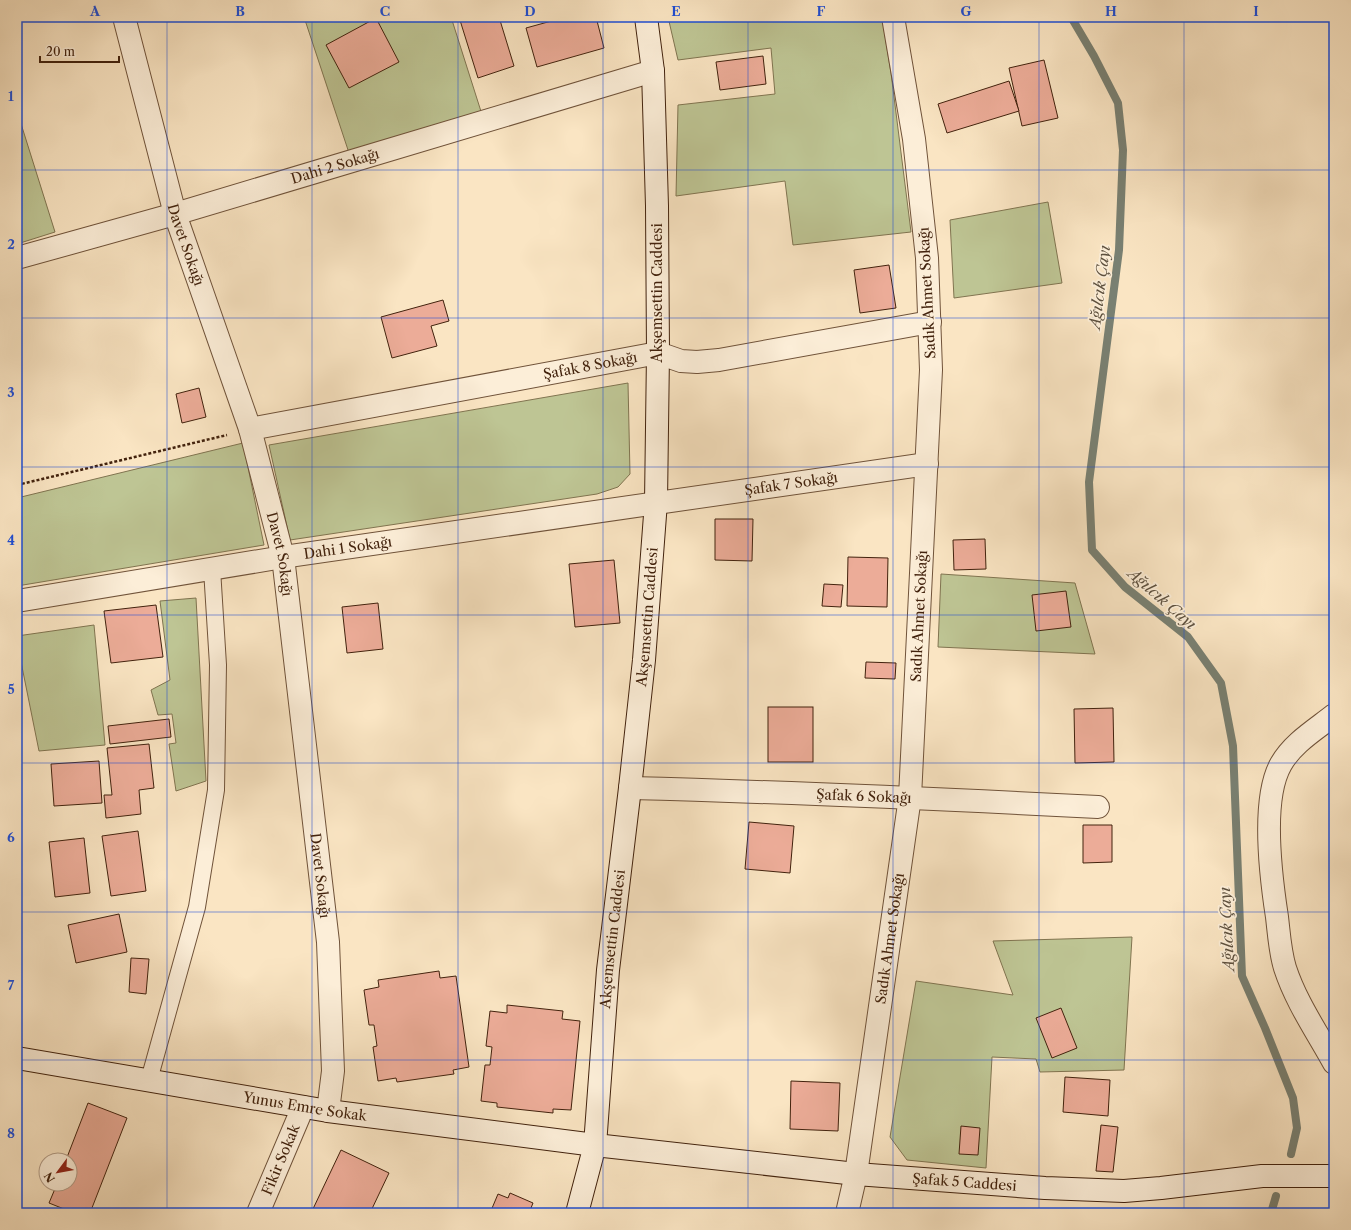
<svg xmlns="http://www.w3.org/2000/svg" width="1351" height="1230" viewBox="0 0 1351 1230" font-family="'Libre Caslon Text',serif">
<style>
.green{fill:#bec594;stroke:#807450}
.lines{fill:none;stroke-linecap:round;stroke-linejoin:round}
.stream{stroke:#798072;stroke-width:8}
.building{fill:#ecac98;stroke:#42220d}
.lane-casing{stroke:#70533a;stroke-width:18}
.street-casing{stroke:#70533a;stroke-width:24}
.secondary-casing{stroke:#42220d;stroke-width:24}
.path{stroke:#42220d;stroke-width:2.5;stroke-dasharray:3 2;stroke-linecap:butt}
.lane{stroke:#fceed8;stroke-width:16}
.street{stroke:#fceed8;stroke-width:22}
.secondary{stroke:#fceed8;stroke-width:22}
.grid{fill:none;stroke:#1d4ed8;stroke-width:1;stroke-opacity:0.55}
.labels{text-anchor:middle;stroke-width:3.5;stroke-linejoin:round;paint-order:stroke}
.street-label{font-size:14px;fill:#42220d;stroke:#fceed8}
.water-label{font-size:15px;font-style:italic;fill:#5e513f;stroke:#fceed8}
.neatline{fill:none;stroke:#1d4ed8;stroke-width:1.5}
.grid-label{font-size:13px;text-anchor:middle;font-weight:bold;fill:#1d4ed8}
</style>
<rect width="100%" height="100%" fill="#fae5c3"/>
<filter id="stains"><feTurbulence type="fractalNoise" baseFrequency=".005" numOctaves="4"/><feColorMatrix values="0 0 0 0 .2 0 0 0 0 .09 0 0 0 0 .02 0 0 0 .5 -.17"/></filter>
<radialGradient id="worn" r=".72"><stop offset=".6" stop-color="#630" stop-opacity="0"/><stop offset="1" stop-color="#630" stop-opacity=".3"/></radialGradient>
<!-- green -->
<g class="green">
<path d="M304 17H451L485 124 352 162Z"/>
<path d="M668 17H882L891 73 911 232 793 245 785 181 676 196 678 105 775 94 771 48 678 60Z"/>
<path d="M17 111 55 232 17 244Z"/>
<path d="M1048 202 1062 283 954 298 950 220Z"/>
<path d="M628 383 630 474 618 487 597 494 290 540 269 445Z"/>
<path d="M243 443 264 545 17 586V498Z"/>
<path d="M941 574 1075 583 1095 654 938 647Z"/>
<path d="M196 598 206 781 176 791 169 744 176 743 172 714 158 715 151 690 170 680 160 601Z"/>
<path d="M94 625 105 745 39 751 17 642V636Z"/>
<path d="M1132 937 1124 1070 1040 1072 1036 1059 992 1057 986 1168 907 1160 890 1137 916 981 1013 995 993 941Z"/>
</g>
<g class="lines">
<!-- stream -->
<g class="stream">
<path d="M1071 17 1094 56 1118 103 1123 150 1119 250 1089 482 1092 550 1125 587 1188 637 1221 683 1233 746 1242 976 1265 1028 1293 1098 1297 1128 1291 1154"/>
<path d="M1271 1213 1276 1196"/>
</g>
</g>
<!-- building -->
<g class="building">
<path d="M459 17H499L514 66 478 78Z"/>
<path d="M566 17H596L604 48 537 67 526 28Z"/>
<path d="M376 18 399 62 349 88 326 45Z"/>
<path d="M763 56 766 84 720 90 716 62Z"/>
<path d="M1044 60 1058 118 1022 126 1009 68Z"/>
<path d="M1009 81 1019 111 947 133 938 104Z"/>
<path d="M889 265 896 308 860 313 854 270Z"/>
<path d="M443 300 449 321 431 326 437 346 392 358 381 317Z"/>
<path d="M199 388 206 417 182 423 176 394Z"/>
<path d="M715 519H753L752 561 715 560Z"/>
<path d="M985 539 986 569 954 570 953 540Z"/>
<path d="M848 557 888 558 887 607 847 606Z"/>
<path d="M614 560 620 623 575 627 569 564Z"/>
<path d="M824 584 843 585 841 607 822 606Z"/>
<path d="M1066 591 1071 627 1036 631 1032 595Z"/>
<path d="M378 603 383 649 347 653 342 607Z"/>
<path d="M156 605 163 657 111 663 104 611Z"/>
<path d="M866 662 896 663 895 679 865 678Z"/>
<rect x="768" y="707" width="45" height="55"/>
<path d="M1113 708 1114 762 1075 763 1074 709Z"/>
<path d="M169 719 171 737 110 744 108 726Z"/>
<path d="M149 744 154 788 139 790 141 814 106 818 104 795H112L107 748Z"/>
<path d="M99 761 102 803 54 806 51 764Z"/>
<path d="M749 822 794 826 790 873 745 869Z"/>
<path d="M1083 825H1112V862L1083 863Z"/>
<path d="M138 831 146 891 111 896 102 836Z"/>
<path d="M84 838 90 893 55 897 49 842Z"/>
<path d="M119 914 127 952 76 963 68 925Z"/>
<path d="M131 958 149 959 146 994 129 992Z"/>
<path d="M439 971 440 978 456 976 469 1067 453 1070 454 1074 397 1082 396 1078 378 1081 373 1047 377 1046 374 1025H369L364 990 379 987 378 980Z"/>
<path d="M507 1005 563 1011 562 1019 580 1021 571 1110 553 1109V1113L497 1107V1103L481 1101 485 1065H490L492 1047 486 1046 490 1011 507 1013Z"/>
<path d="M1061 1008 1077 1048 1052 1058 1036 1018Z"/>
<path d="M1065 1077 1110 1080 1108 1116 1063 1112Z"/>
<path d="M791 1081 840 1083 838 1131 790 1129Z"/>
<path d="M88 1103 127 1118 90 1213H74L49 1203 57 1184H70V1160H66Z"/>
<path d="M1101 1125 1118 1127 1113 1172 1096 1171Z"/>
<path d="M961 1126 980 1128 978 1155 959 1154Z"/>
<path d="M341 1150 389 1173 370 1213H317L312 1211Z"/>
<path d="M510 1193 533 1203 531 1208 543 1213H490L498 1194 508 1198Z"/>
</g>
<g class="lines">
<defs>
<path id="lane" d="M149 1080 197 907 216 790 218 665 212 569"/>
<g id="street">
<path id="s1" d="M124 17 175 214 250 429 283 557 328 942 333 1071 328 1111"/>
<path id="s2" d="M17 258 175 214 653 71"/>
<path id="s3" d="M250 429 658 353 681 361 697 362 719 360 930 322"/>
<path id="s4" d="M17 601 283 557 927 464"/>
<path d="M1334 715C1315 730 1293 743 1281 764 1261 799 1271 878 1277 917 1279 934 1280 952 1285 968 1296 1002 1317 1032 1334 1063"/>
<path id="s5" d="M630 788C786 792 942 799 1098 807"/>
<path id="s6" d="M258 1213 303 1107"/>
<path id="s7" d="M847 1213 856 1174 910 797 931 370 927 258 914 139 893 17"/>
</g>
<g id="secondary">
<path id="s8" d="M17 1058 328 1111 595 1145 856 1174 1045 1188 1124 1191 1161 1188 1262 1176H1334"/>
<path id="s9" d="M577 1213 595 1145 608 970 630 788 644 660 656 502 658 353 657 206 653 71 646 17"/>
</g>
</defs>
<!-- lane casing -->
<use href="#lane" class="lane-casing"/>
<!-- street casing -->
<use href="#street" class="street-casing"/>
<!-- secondary casing -->
<use href="#secondary" class="secondary-casing"/>
<!-- path -->
<path class="path" d="M17 485 227 435"/>
<!-- lane -->
<use href="#lane" class="lane"/>
<!-- street -->
<use href="#street" class="street"/>
<!-- secondary -->
<use href="#secondary" class="secondary"/>
</g>
<!-- grid -->
<path class="grid" d="M167 17V1213M312 17V1213M458 17V1213M603 17V1213M748 17V1213M893 17V1213M1039 17V1213M1184 17V1213M17 170H1334M17 318H1334M17 467H1334M17 615H1334M17 763H1334M17 912H1334M17 1060H1334"/>
<g class="labels">
<!-- street labels -->
<g class="street-label">
<text dy="5" stroke="none"><textPath href="#s2" startOffset="331">Dahi 2 Sokağı</textPath></text>
<text dy="5" stroke="none"><textPath href="#s1" startOffset="236">Davet Sokağı</textPath></text>
<text transform="translate(657 293) rotate(-90)" y="5">Akşemsettin Caddesi</text>
<text transform="translate(927 293) rotate(-93)" y="5">Sadık Ahmet Sokağı</text>
<text dy="5" stroke="none"><textPath href="#s3" startOffset="346">Şafak 8 Sokağı</textPath></text>
<text dy="5" stroke="none"><textPath href="#s4" startOffset="783">Şafak 7 Sokağı</textPath></text>
<text dy="5" stroke="none"><textPath href="#s4" startOffset="335">Dahi 1 Sokağı</textPath></text>
<text dy="5" stroke="none"><textPath href="#s1" startOffset="560">Davet Sokağı</textPath></text>
<text dy="5" stroke="none"><textPath href="#s7" startOffset="602">Sadık Ahmet Sokağı</textPath></text>
<text dy="5" stroke="none"><textPath href="#s9" startOffset="601">Akşemsettin Caddesi</textPath></text>
<text dy="5" stroke="none"><textPath href="#s5" startOffset="234">Şafak 6 Sokağı</textPath></text>
<text dy="5" stroke="none"><textPath href="#s1" startOffset="884">Davet Sokağı</textPath></text>
<text dy="5" stroke="none"><textPath href="#s7" startOffset="278">Sadık Ahmet Sokağı</textPath></text>
<text dy="5" stroke="none"><textPath href="#s9" startOffset="277">Akşemsettin Caddesi</textPath></text>
<text dy="5" stroke="none"><textPath href="#s8" startOffset="292">Yunus Emre Sokak</textPath></text>
<text dy="5" stroke="none"><textPath href="#s6" startOffset="58">Fikir Sokak</textPath></text>
<text dy="5" stroke="none"><textPath href="#s8" startOffset="956">Şafak 5 Caddesi</textPath></text>
</g>
<!-- water labels -->
<g class="water-label">
<text transform="translate(1100 287) rotate(-83)" y="5">Ağılcık Çayı</text>
<text transform="translate(1162 599) rotate(41)" y="5">Ağılcık Çayı</text>
<text transform="translate(1227 929) rotate(-93)" y="5">Ağılcık Çayı</text>
</g>
</g>
<!-- margin -->
<rect width="1351" height="1230" fill="none" stroke="#fae5c3" stroke-width="44"/>
<!-- north arrow -->
<g transform="translate(58 1172) rotate(238)"><circle r="19" fill="#fceed8" stroke="#b29c87"/>
<path d="M0-3L7 15L0 10L-7 15Z" fill="#8f2418"/>
<text y="-6" font-size="11" font-weight="bold" text-anchor="middle" fill="#42220d">N</text>
</g>
<!-- scale -->
<path d="M40 56v6h79v-6" fill="none" stroke="#42220d" stroke-width="2"/>
<text x="46" y="56" font-size="12" fill="#42220d" stroke="#fceed8" stroke-width="3" paint-order="stroke">20 m</text>
<rect x="22" y="22" width="1307" height="1186" class="neatline"/>
<g class="grid-label">
<text x="95" y="16">A</text>
<text x="240" y="16">B</text>
<text x="385" y="16">C</text>
<text x="530" y="16">D</text>
<text x="676" y="16">E</text>
<text x="821" y="16">F</text>
<text x="966" y="16">G</text>
<text x="1111" y="16">H</text>
<text x="1256" y="16">I</text>
<text x="11" y="101">1</text>
<text x="11" y="249">2</text>
<text x="11" y="397">3</text>
<text x="11" y="545">4</text>
<text x="11" y="694">5</text>
<text x="11" y="842">6</text>
<text x="11" y="990">7</text>
<text x="11" y="1138">8</text>
</g>
<rect width="100%" height="100%" filter="url(#stains)"/>
<rect width="100%" height="100%" fill="url(#worn)"/>
</svg>
